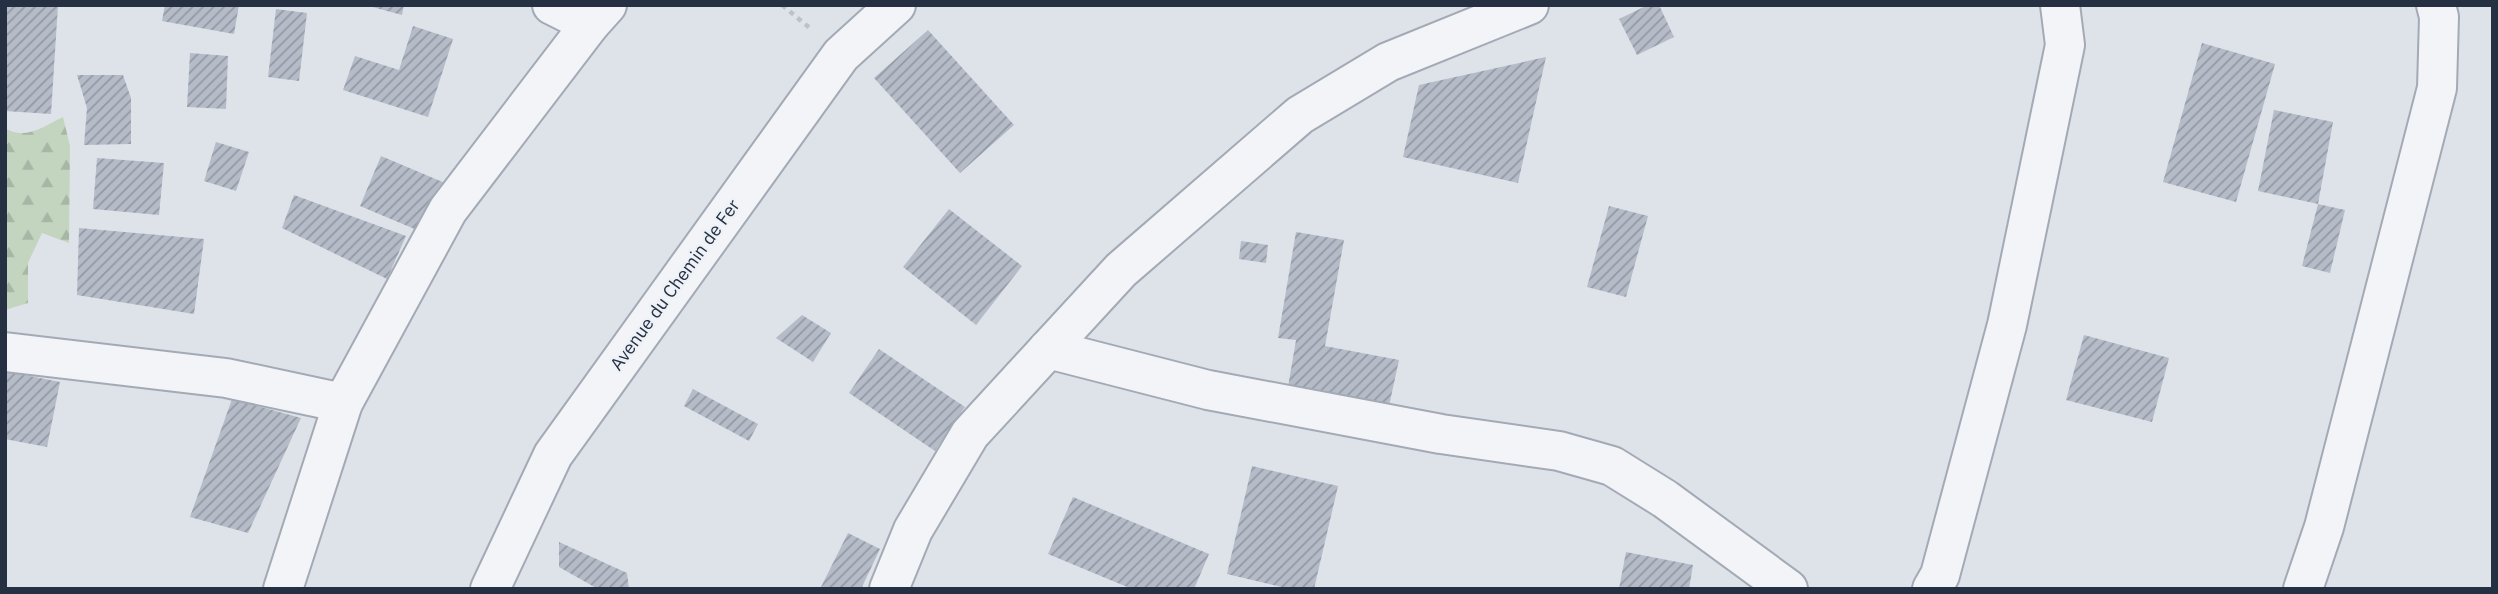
<svg xmlns="http://www.w3.org/2000/svg" width="2498" height="594" viewBox="0 0 2498 594" font-family="'IBM Plex Sans',sans-serif">
<style>
.forest{fill:url(#forest-firs)}
.building{fill:url(#building-hatch)}
.lines{fill:none;stroke-linecap:round;stroke-linejoin:round}
.minor-casing{stroke:#a3aab5;stroke-width:42}
.path{stroke:#bdc1c8;stroke-width:4.5;stroke-dasharray:5 5;stroke-linecap:butt}
.minor{stroke:#f2f4f7;stroke-width:38}
.labels{text-anchor:middle;stroke-width:5;stroke-linejoin:round;paint-order:stroke}
.street-label{font-size:18px;fill:#263043;stroke:#eef2f7}
</style>
<defs>
<pattern id="forest-firs" width="22" height="20" patternUnits="userSpaceOnUse" patternTransform="scale(1.75)"><rect width="22" height="20" fill="#c4d5bf"/><path d="M5 1l3.5 6h-7zM16 11l3.5 6h-7z" fill="#a8b7a5"/></pattern>
<pattern id="building-hatch" width="6" height="6" patternUnits="userSpaceOnUse" patternTransform="scale(1.75)"><rect width="6" height="6" fill="#b5bcc8"/><path d="M-1 1l2-2M0 6l6-6M5 7l2-2" fill="none" stroke="#9399a4"/></pattern>
</defs>
<rect width="100%" height="100%" fill="#dee3ea"/>
<!-- forest -->
<path class="forest" d="M63 117 70 146 69 243 42 233 28 263V303L5 310V128C25 141 44 126 63 117Z"/>
<!-- building -->
<g class="building">
<path d="M5 5H58L51 114 5 111Z"/>
<path d="M165 5H239L234 34 162 21Z"/>
<path d="M365 5H404L402 15Z"/>
<path d="M1648 5H1659L1674 37 1637 55 1619 19Z"/>
<path d="M276 9 307 13 299 81 268 77Z"/>
<path d="M413 26 453 39 428 117 343 90 355 56 399 70Z"/>
<path d="M928 30 1014 125 960 173 874 78Z"/>
<path d="M2202 43 2275 64 2236 202 2163 182Z"/>
<path d="M190 53 228 56 226 109 187 107Z"/>
<path d="M1546 57 1518 183 1403 157 1419 85Z"/>
<path d="M77 75H123L131 98V144L84 145 87 108Z"/>
<path d="M2274 110 2333 122 2318 204 2258 191Z"/>
<path d="M216 142 249 152 236 191 204 181Z"/>
<path d="M381 156 445 183 424 233 360 206Z"/>
<path d="M97 158 164 163 159 215 93 209Z"/>
<path d="M294 195 406 236 387 279 282 228Z"/>
<path d="M2318 204 2345 210 2330 273 2302 266Z"/>
<path d="M1609 206 1648 216 1626 297 1587 287Z"/>
<path d="M949 209 1022 266 976 325 903 267Z"/>
<path d="M79 228 204 239 194 314 77 295Z"/>
<path d="M1296 232 1344 240 1325 346 1399 360 1389 406 1288 387 1296 340 1278 338Z"/>
<path d="M1241 241 1268 245 1266 263 1239 259Z"/>
<path d="M802 315 831 333 813 362 776 338Z"/>
<path d="M2084 335 2169 358 2152 422 2066 400Z"/>
<path d="M879 349 965 407 935 451 849 393Z"/>
<path d="M5 371 60 382 47 447 5 439Z"/>
<path d="M693 389 758 424 749 441 684 406Z"/>
<path d="M232 399 301 418 248 533 190 517Z"/>
<path d="M1252 466 1338 486 1314 589H1290L1227 574Z"/>
<path d="M1073 497 1209 554 1194 589H1132L1048 554Z"/>
<path d="M848 533 880 549 861 589H820Z"/>
<path d="M559 542 627 573 629 589H598L559 567Z"/>
<path d="M1626 552 1693 565 1689 589H1619Z"/>
</g>
<g class="lines">
<defs>
<g id="minor">
<path d="M552 5 590 24"/>
<path d="M1048 349 1208 390 1441 434 1559 451 1612 466 1665 499 1788 589"/>
<path d="M5 352 226 378 343 403"/>
<path d="M283 589 343 403 448 210 590 24 607 5"/>
<path d="M490 589 553 455 841 55 896 5"/>
<path d="M889 589 913 530 970 434 1121 270 1300 115 1388 62 1529 5"/>
<path d="M1932 589 1940 575 2007 325 2065 45 2060 5"/>
<path d="M2303 589 2324 527 2437 88 2439 17 2436 5"/>
</g>
</defs>
<!-- minor casing -->
<use href="#minor" class="minor-casing"/>
<!-- path -->
<path class="path" d="M782 5 811 29"/>
<!-- minor -->
<use href="#minor" class="minor"/>
</g>
<g class="labels">
<!-- street labels -->
<g class="street-label">
<text transform="translate(675 285) rotate(-54)" y="6">Avenue du Chemin de Fer</text>
</g>
</g>
<!-- border -->
<rect width="2498" height="594" fill="none" stroke="#263043" stroke-width="14"/>
</svg>
